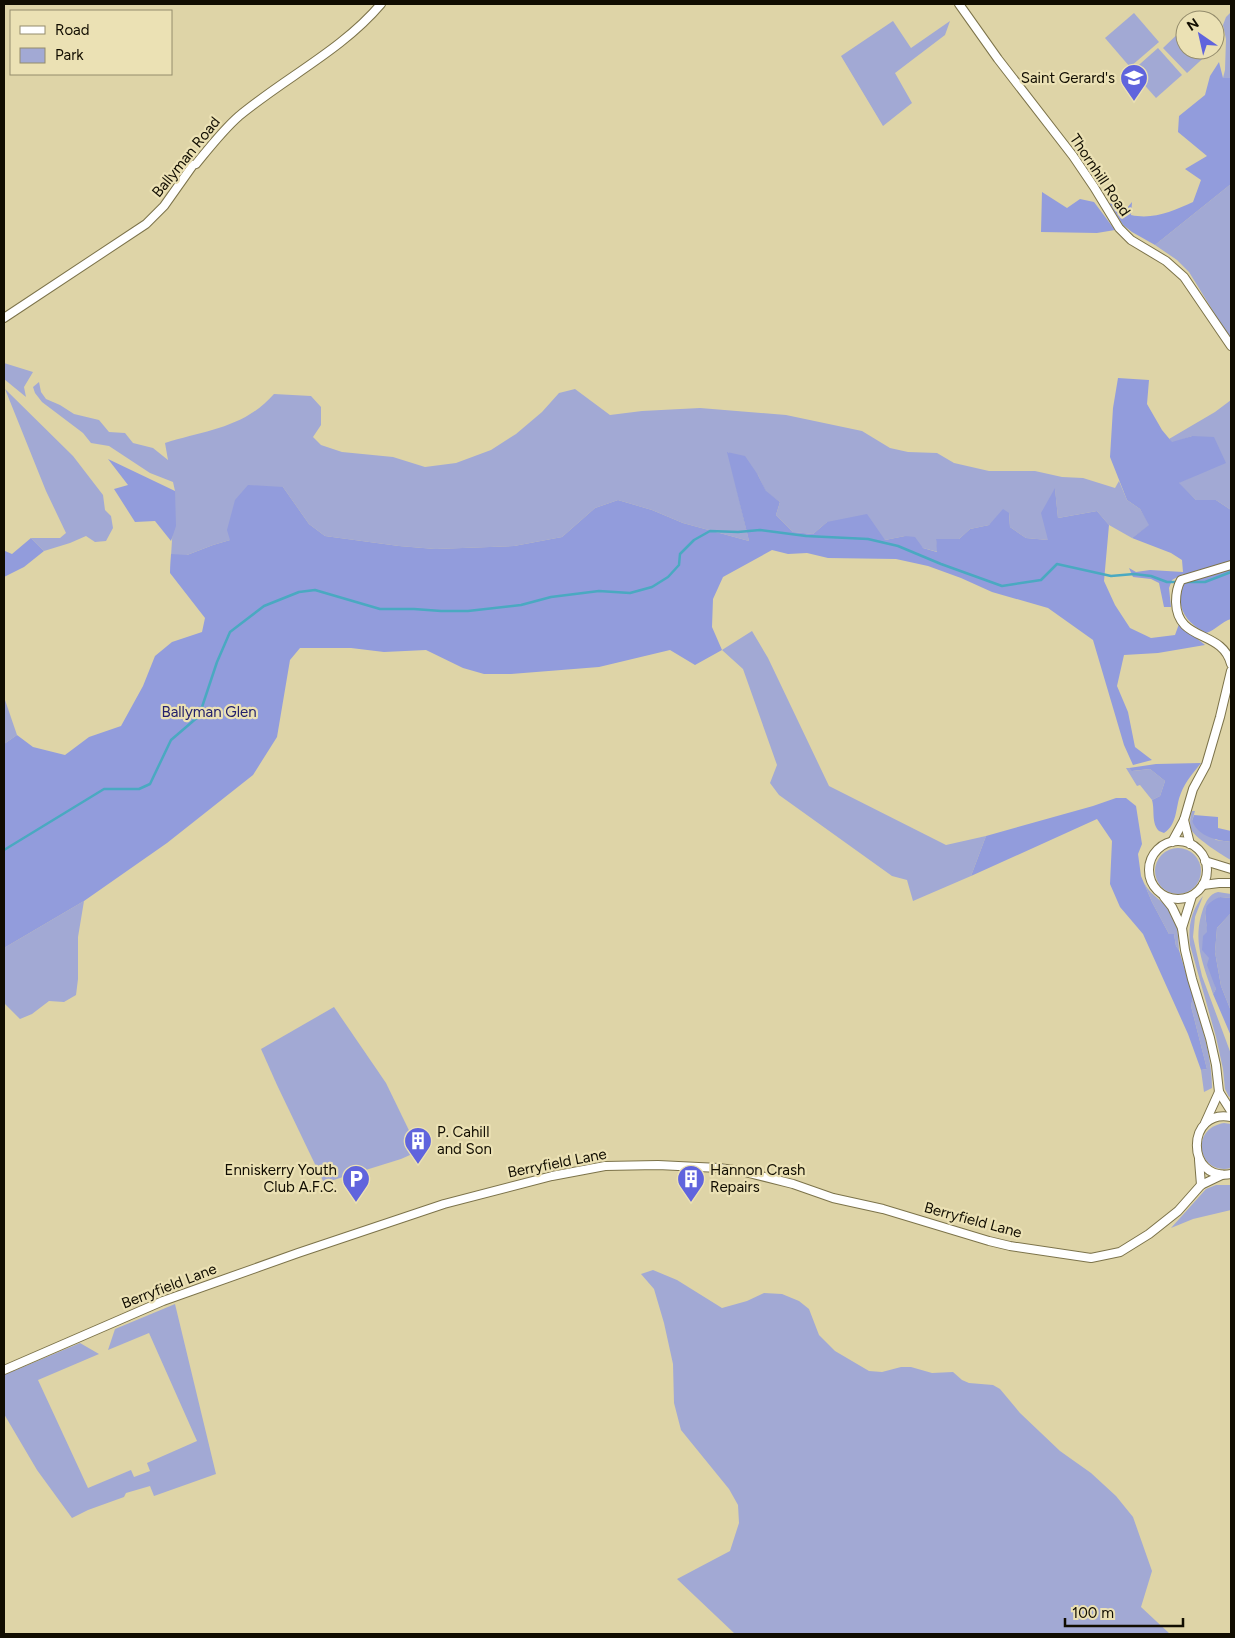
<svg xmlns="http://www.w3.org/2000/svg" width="1235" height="1638" viewBox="0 0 1235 1638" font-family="Figtree,sans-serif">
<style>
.green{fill:#a2a9d4}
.forest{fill:#929cdc}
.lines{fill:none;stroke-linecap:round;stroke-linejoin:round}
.stream{stroke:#4aa9c1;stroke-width:2.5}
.minor-casing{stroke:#7c734a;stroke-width:10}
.minor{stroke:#fff;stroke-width:8}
.labels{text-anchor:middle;stroke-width:4.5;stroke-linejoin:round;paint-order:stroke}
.poi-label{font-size:15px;fill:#110d01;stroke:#ebe1b4;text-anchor:end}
.street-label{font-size:15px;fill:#110d01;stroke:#ebe1b4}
.park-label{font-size:15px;fill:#23206b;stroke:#ebe1b4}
</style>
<rect width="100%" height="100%" fill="#ded4a7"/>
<!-- green -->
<g class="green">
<path d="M1231 12V78H1223L1225 70 1226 39 1223 25 1226 17Z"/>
<path d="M1134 13 1159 42 1130 67 1105 38Z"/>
<path d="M893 21 911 48 950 21 945 35 895 73 912 103 883 126 841 56Z"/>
<path d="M1185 27V50L1211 51 1187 73 1163 48Z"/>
<path d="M1158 48 1182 75 1156 98 1132 71Z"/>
<path d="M1231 184V335L1229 337 1189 272 1177 260 1155 245Z"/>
<path d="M4 363 33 372 24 387 26 397 4 379Z"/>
<path d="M39 382 41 392 46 399 60 405 74 414 99 420 109 432 125 433 133 443 153 448 168 460 165 443C206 430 244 428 274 394L311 396 321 407V425L313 437 321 445 342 452 393 457 425 467 456 463 491 450 516 434 542 412 559 393 575 389 610 415 642 411 700 408 786 415 862 431 890 448 908 452 937 453 954 463 989 471H1035L1062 477 1083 478 1115 488 1119 481 1127 500 1140 509 1150 525 1132 538 1109 525 1097 511 1058 518 1055 489 1048 540 1026 538 1010 527 1009 513 989 525 970 529 959 539H936L938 552 923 548 905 536 885 540 827 522 813 534 793 532 776 515 780 502 766 492 758 475 728 452 749 541 683 523 652 510 618 500 595 508 562 537 514 546 435 549 399 546 325 536 309 524 283 487 230 540 213 545 187 555 170 573 175 491 173 482 150 473 109 446 91 443 83 433 42 402 35 393 33 387Z"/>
<path d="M5 389 73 456 103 495 105 510 111 516 113 528 106 541 95 542 86 536 70 543 44 551 31 538H60L66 533 46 491Z"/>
<path d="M1231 400V510L1216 500H1196L1178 483 1196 475 1192 436 1172 443 1169 439 1215 412Z"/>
<path d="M752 631 768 658 829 786 946 845 986 836 971 876 913 901 907 880 892 876 779 795 770 783 777 765 743 669 722 650Z"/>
<path d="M4 697 17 735 4 744Z"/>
<path d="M1126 768H1129L1133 771 1150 769 1165 781 1160 796 1152 800 1140 785 1137 786Z"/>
<path d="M1192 811H1195L1192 821 1216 840 1231 842V860C1222 855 1197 839 1192 831 1189 825 1190 817 1192 811Z"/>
<circle cx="1178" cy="871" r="23"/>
<path d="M1144 883C1151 896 1164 901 1171 912 1178 922 1178 938 1179 950L1176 946 1174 934H1169L1152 902Z"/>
<path d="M1218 892 1231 894V898L1220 897 1206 908C1204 915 1206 919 1207 927 1210 949 1210 967 1216 989L1213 994C1203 963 1192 941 1203 909 1206 902 1209 894 1218 892Z"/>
<path d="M1203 896 1195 917 1193 937 1202 976 1231 1054V1096L1229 1097 1225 1089 1223 1069 1216 1037 1190 945C1188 926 1191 911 1203 896Z"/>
<path d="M84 901 78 937V979L76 995 64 1002 49 1001 32 1014 20 1019 4 1003V948Z"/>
<path d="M1231 913V1011L1221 986 1215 952 1217 928Z"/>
<path d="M1193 997C1202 1027 1212 1057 1212 1088L1204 1092 1201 1070 1207 1069 1191 1006Z"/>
<path d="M334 1007 386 1083 419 1151 401 1159 324 1183 277 1085 261 1049Z"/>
<path d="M1224 1123 1231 1124V1168C1199 1176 1188 1129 1224 1123Z"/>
<path d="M1216 1185H1231V1210L1193 1219 1171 1228 1206 1189Z"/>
<path d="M653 1270 677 1280 722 1308 747 1301 764 1293 782 1294 799 1301 809 1309 819 1335 835 1351 869 1371 882 1372 901 1367H911L932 1373 953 1372 962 1380 969 1383 993 1385 1000 1389 1020 1413 1060 1451 1091 1473 1116 1496 1133 1517 1152 1571 1141 1607 1170 1634H735L677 1579 730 1551 739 1523 738 1505 729 1489 681 1430 674 1403 673 1364 664 1323 654 1289 641 1274Z"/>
<path d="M175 1304 216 1474 154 1496 150 1486 126 1493 124 1497 88 1510 72 1518 37 1470 4 1414V1375L80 1343 99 1354 38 1380 88 1488 131 1470 134 1477 150 1471 147 1463 197 1441 149 1333 108 1350 115 1329Z"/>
</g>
<!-- forest -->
<g class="forest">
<path d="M1219 62 1223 78H1231V184L1155 245 1132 232 1123 225 1109 203 1127 208 1132 202 1131 215C1153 220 1173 211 1193 202L1201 180 1185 169 1207 156 1178 132 1179 116 1205 95 1210 76Z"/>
<path d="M1042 192 1067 208 1080 199 1094 202 1115 230 1097 233 1041 232Z"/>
<path d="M1118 378 1149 380 1147 404 1162 430 1172 442 1192 436 1214 437 1226 463 1179 483 1196 500H1216L1231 510V619C1221 622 1216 630 1206 633 1184 622 1173 604 1186 580L1183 574 1172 580 1169 588 1171 607H1164L1159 583 1151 579 1133 577 1129 568 1136 572 1150 570 1183 572 1182 560 1171 553 1132 538 1149 525 1140 509 1127 500 1110 457 1113 408Z"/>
<path d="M727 452 745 456 758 475 766 491 780 502 776 515 793 532 813 534 827 522 867 514 885 540 905 536 915 537 923 548 937 552 936 539H959L970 529 989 525 1003 509 1009 513 1010 527 1026 538 1048 540 1041 513 1055 488 1058 518 1097 511 1109 525 1104 581 1115 605 1130 628 1151 638 1175 635 1179 624 1205 645 1158 653 1124 655 1117 686 1128 712 1135 747 1152 760 1133 765 1124 745 1093 640 1048 608 992 592 961 578 928 566 896 559 828 558 807 553 788 554 772 550 723 577 713 599 712 627 722 650 695 665 670 650 599 667 511 674H484L463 668 426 650 384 652 351 648H300L290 660 277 737 253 775 167 843 84 901 4 948V744L17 735 33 747 65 755 89 737 121 726 143 686 155 656 172 642 202 632 205 618 170 573 171 554 187 555 213 545 230 540 227 530 235 500 248 485 283 487 309 524 325 536 399 546 435 549 514 546 562 537 595 508 618 500 652 510 683 523 749 541Z"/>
<path d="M108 459 175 491 176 526 171 541 155 521 135 522 114 489 128 485Z"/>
<path d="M31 538 44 551 24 567 4 577V553L5 551 12 554Z"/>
<path d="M1201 763C1194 772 1185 782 1181 793 1175 807 1178 824 1164 833L1159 831C1151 823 1155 810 1152 800L1160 796 1165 781 1150 769 1132 771 1129 768 1156 764Z"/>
<path d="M1116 798H1126L1136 806 1142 844 1138 854 1141 876 1152 902 1169 934H1174L1176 946 1179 950 1193 997 1191 1006 1207 1069 1201 1070 1188 1034 1143 934 1120 907 1110 884 1112 841 1097 819 971 876 986 836 1093 806Z"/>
<path d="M1194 815 1218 817V828L1231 831V842C1216 840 1199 837 1192 821Z"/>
<path d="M1220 897 1231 898V913L1217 928 1215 952 1221 986 1231 1011V1036L1213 994 1216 989 1207 965 1209 958 1202 950 1203 936 1207 932C1207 915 1198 906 1220 897Z"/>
</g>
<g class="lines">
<!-- stream -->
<g class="stream">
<path d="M1185 582H1205L1231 572"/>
<path d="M4 850 104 789H139L150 784 171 740 199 716 217 662 230 632 264 606 299 592 315 590 380 609H414L441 611H468L521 605 551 597 599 591 630 593 652 587 668 577 679 565 680 554 694 540 710 531 738 532 760 530 806 536 868 539 898 546 941 564 1002 586 1041 580 1057 564 1111 576 1134 574 1151 576 1167 582H1179"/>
</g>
<defs>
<g id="minor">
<path d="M959 4 998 59 1073 156 1094 187 1119 228 1131 240 1166 261 1184 277 1231 346"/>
<path d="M4 318 146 224 164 206 193 165 196 164C210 147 223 130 239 116 286 77 342 50 381 4"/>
<path d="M1231 565 1181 580C1177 587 1176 594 1176 602 1177 643 1222 629 1231 664"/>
<path d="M1184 820 1190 844"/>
<circle cx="1178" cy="870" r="29"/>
<path d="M1172 842 1184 820 1193 789 1206 765 1220 717 1231 671"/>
<path d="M1205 861 1231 869"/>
<path d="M1203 885 1219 883H1231"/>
<path d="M1164 897 1172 907 1182 928 1185 950 1192 979 1210 1038 1216 1065 1219 1092 1231 1111"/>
<path d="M1182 928 1192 896"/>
<path d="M1231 1117C1186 1108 1185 1182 1231 1174"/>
<path d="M1205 1123 1219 1092"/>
<path d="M1199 1160 1201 1185"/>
<path d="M4 1370 163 1301 298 1253 444 1204 552 1176 605 1166 658 1165 719 1168 741 1171 793 1184 833 1198 883 1209 989 1241 1010 1246 1091 1258 1120 1252 1149 1234 1178 1211 1201 1185 1222 1175"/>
</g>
</defs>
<!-- minor casing -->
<use href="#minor" class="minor-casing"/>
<!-- minor -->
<use href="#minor" class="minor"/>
</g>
<!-- icons -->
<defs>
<symbol id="school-pin" viewBox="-11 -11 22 30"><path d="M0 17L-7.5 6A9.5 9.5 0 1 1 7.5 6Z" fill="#6064dd" stroke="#ebe1b4"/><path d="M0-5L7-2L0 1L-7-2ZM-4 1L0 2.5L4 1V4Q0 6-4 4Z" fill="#fff"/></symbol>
<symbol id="building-pin" viewBox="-11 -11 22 30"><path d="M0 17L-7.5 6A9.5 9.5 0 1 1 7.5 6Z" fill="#6064dd" stroke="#ebe1b4"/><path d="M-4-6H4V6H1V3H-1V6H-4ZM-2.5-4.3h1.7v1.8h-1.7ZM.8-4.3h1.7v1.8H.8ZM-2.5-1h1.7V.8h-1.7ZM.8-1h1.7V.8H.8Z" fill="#fff"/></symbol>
<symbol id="parking-pin" viewBox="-11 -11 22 30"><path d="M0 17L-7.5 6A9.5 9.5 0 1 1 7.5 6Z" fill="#6064dd" stroke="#ebe1b4"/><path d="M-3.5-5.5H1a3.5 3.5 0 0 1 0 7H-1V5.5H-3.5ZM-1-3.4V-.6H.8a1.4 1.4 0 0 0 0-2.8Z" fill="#fff"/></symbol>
</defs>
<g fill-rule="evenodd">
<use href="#school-pin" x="1118" y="62" width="32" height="43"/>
<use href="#building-pin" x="402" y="1125" width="32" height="43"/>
<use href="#parking-pin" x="340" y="1163" width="32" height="43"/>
<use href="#building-pin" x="675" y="1163" width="32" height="43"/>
</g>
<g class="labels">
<!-- poi labels -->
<g class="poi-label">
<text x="1115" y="83">Saint Gerard's</text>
<text x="437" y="1137" text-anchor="start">P. Cahill<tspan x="437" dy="17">and Son</tspan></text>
<text x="337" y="1175">Enniskerry Youth<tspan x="337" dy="17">Club A.F.C.</tspan></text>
<text x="710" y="1175" text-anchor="start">Hannon Crash<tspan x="710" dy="17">Repairs</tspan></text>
</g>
<!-- street labels -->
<g class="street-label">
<text transform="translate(186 157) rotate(-51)" y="5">Ballyman Road</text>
<text transform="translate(1100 175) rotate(56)" y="5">Thornhill Road</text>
<text transform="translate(557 1163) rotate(-11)" y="5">Berryfield Lane</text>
<text transform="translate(973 1220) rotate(15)" y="5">Berryfield Lane</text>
<text transform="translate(169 1286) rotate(-21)" y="5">Berryfield Lane</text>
</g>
<!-- park labels -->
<g class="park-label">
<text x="209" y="717">Ballyman Glen</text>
</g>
</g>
<!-- border -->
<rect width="1235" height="1638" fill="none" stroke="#110d01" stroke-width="10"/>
<!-- legend -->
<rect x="10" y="10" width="162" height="65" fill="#ebe1b4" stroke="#948c6c"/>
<rect x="20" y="26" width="25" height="8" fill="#ffffff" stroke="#948c6c"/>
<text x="55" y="35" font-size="15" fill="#110d01">Road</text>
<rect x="20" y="48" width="25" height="15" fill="#a2a9d4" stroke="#948c6c"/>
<text x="55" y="60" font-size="15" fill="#110d01">Park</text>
<!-- north arrow -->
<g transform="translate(1200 35) rotate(326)"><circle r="24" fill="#ebe1b4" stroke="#948c6c"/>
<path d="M0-4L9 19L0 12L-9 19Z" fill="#6064dd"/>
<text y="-8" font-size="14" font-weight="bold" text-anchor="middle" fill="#110d01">N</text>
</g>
<!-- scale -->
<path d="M1065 1618v8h118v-8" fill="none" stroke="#110d01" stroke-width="2.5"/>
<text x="1072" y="1618" font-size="15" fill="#110d01" stroke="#ebe1b4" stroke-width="4" paint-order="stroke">100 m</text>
</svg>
